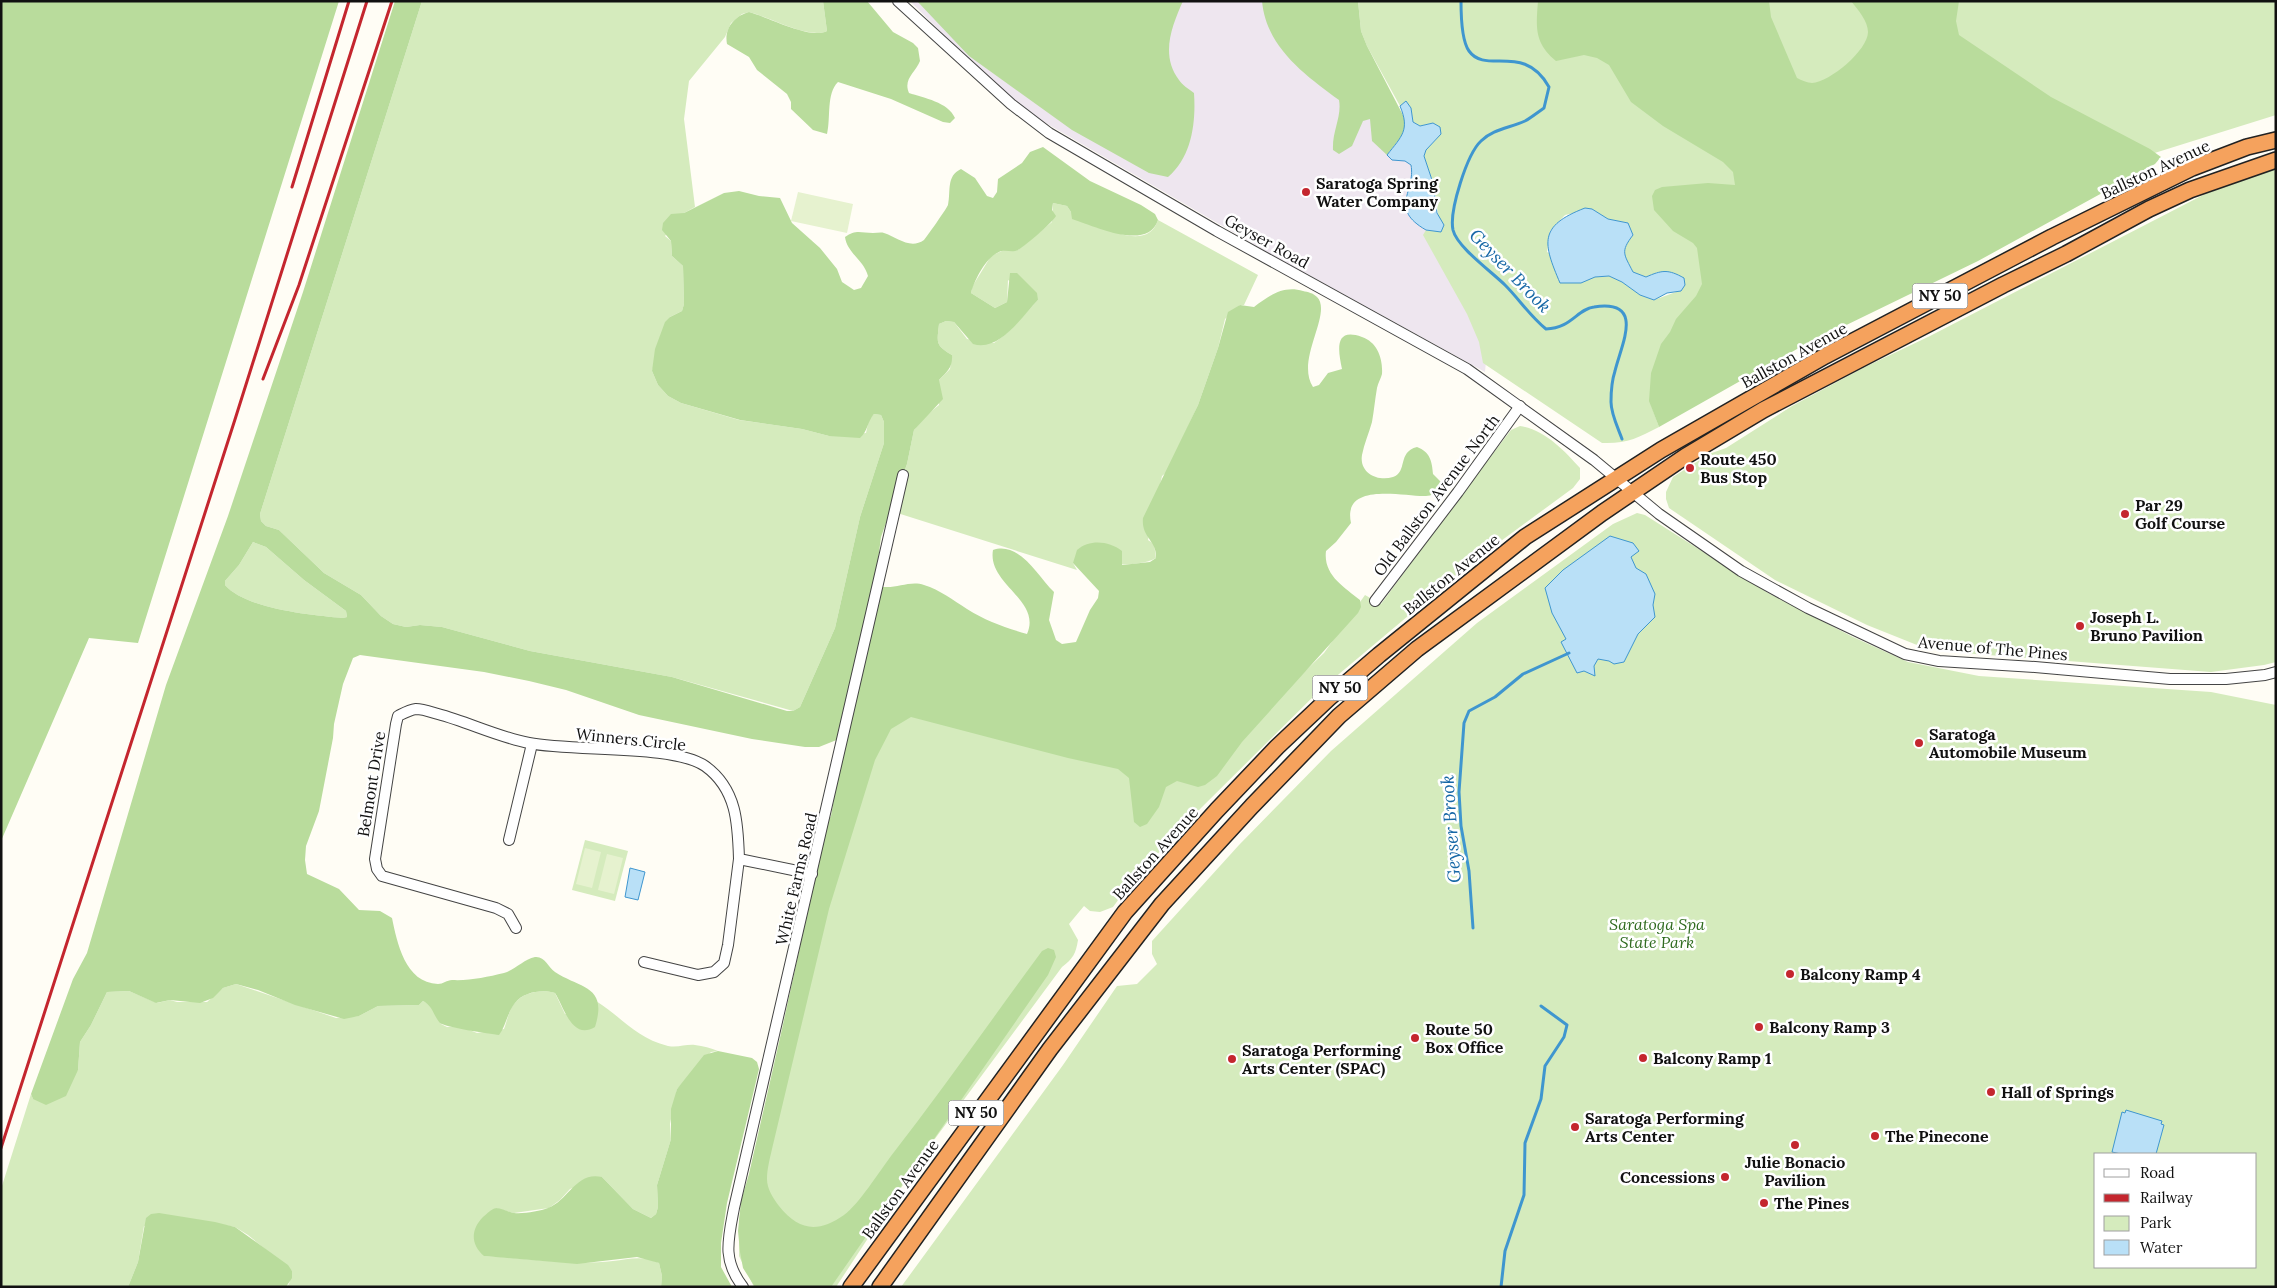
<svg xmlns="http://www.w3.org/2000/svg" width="2277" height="1288" viewBox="0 0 2277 1288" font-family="Lora,serif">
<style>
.industrial{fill:#eee6ef}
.green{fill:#d5ebbd;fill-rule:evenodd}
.forest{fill:#b9dc9c;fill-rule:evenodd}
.pitch{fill:#e6f2cf}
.water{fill:#b9e0f7;stroke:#3f96cf}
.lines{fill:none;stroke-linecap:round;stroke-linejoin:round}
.stream{stroke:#3f96cf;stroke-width:3}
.minor-casing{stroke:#444;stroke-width:12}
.highway-casing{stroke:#222;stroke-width:18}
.minor{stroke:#fff;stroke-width:10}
.highway{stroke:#f5a25d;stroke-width:15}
.rail{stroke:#c4262e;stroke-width:3}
.poi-dot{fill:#c4262e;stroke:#fff;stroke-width:2}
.labels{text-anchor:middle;stroke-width:5;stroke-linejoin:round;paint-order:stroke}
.shield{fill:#fff;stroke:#585858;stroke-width:1}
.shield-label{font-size:15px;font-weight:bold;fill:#111}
.street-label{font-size:16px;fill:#111;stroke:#fff}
.poi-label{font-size:16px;font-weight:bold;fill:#111;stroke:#fff;text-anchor:start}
.park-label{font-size:16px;font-style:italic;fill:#2f6b1f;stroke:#fff}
.water-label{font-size:18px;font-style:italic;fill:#1768a6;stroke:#fff}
</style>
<rect width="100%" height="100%" fill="#fffdf5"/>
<!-- industrial -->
<path class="industrial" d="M910 1H1349L1358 47 1488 339 1485 372 1267 252 1032 115 991 83Z"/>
<!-- green -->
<g class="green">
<path d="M422 1H823L827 31C810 40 769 17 749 12L742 14 731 23 725 37 689 81 684 119 695 207 684 213 665 236 671 241 672 256 683 266 684 304 682 311 670 317 652 371 658 385 668 396 681 403 739 420 802 429 829 436 866 433 869 419 874 414 881 415 884 422V443L860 517 835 628 800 707 793 711 672 677 530 651 442 627 420 625 406 627 393 624 381 616 361 595 324 573 279 530 266 526 261 521 260 514Z"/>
<path d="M1358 1H2276V115L2145 156 1651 405 1659 427C1638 438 1626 444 1602 443L1483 363 1479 342 1467 314 1423 235 1426 230 1441 231 1433 183 1424 156 1426 150 1441 134 1433 123 1420 126 1413 122 1411 108 1405 102 1400 106 1367 46 1361 31ZM1592 209 1608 219 1628 223 1633 235C1620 252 1624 254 1633 272L1646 277 1658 272 1676 292 1654 300 1640 295 1622 282 1609 276 1595 277 1547 252 1550 231 1565 215Z"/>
<path d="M2276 169V662L2264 665 2211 672 1975 654 1922 647 1867 625 1775 580 1669 508 1666 499V492L1673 477 1709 454 1726 448 1792 406 1865 367 1930 336 2207 193Z"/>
<path d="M1053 203 1067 206 1071 212C1092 222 1147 256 1158 220L1258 275 1244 305H1240L1225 319 1218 348 1198 405 1167 472 1162 476 1148 540 1154 544 1156 558C1140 568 1093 564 1073 563L1077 570 891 511 907 464 914 430 923 418 939 405V380L950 369 952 355C935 345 937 343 939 324L946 321 954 322 967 339 994 343 1006 334 1038 300 1008 280 1007 302 995 308 971 293 972 287 991 256 1004 250H1018L1052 222Z"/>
<path d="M1520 426C1544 429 1565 451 1580 468V479L1573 488 1471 563 1320 690 1201 808 1133 880 1113 907 1100 912 1090 911 1084 906 1069 924 1078 940C1076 953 1073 959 1062 967L920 1159 836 1287H754L739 1256V1219L868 658 1190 782 1324 653 1365 595 1381 604 1468 486 1511 430Z"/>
<path d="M1637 513 1645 515 1768 593 1853 637 1908 662 1979 676 2211 692 2276 705V1287H901L1063 1065 1117 986 1137 984 1157 964 1152 954V941L1239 845 1331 751 1477 623 1613 524ZM2096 1154H2256V1267H2096Z"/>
<path d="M253 542 266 547 304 580 346 611 347 617 343 618C311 615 246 609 225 585V581L239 565Z"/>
<path d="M585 840 628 851 615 901 572 890Z"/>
<path d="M236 984 336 1018 359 1016 378 1006 419 1005 423 1001 430 1004 441 1024 447 1027H462L477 1033 504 1029C507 1021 509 1010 514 1004 523 992 543 989 555 993L565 1014 598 1007 596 1001C623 1018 636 1038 668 1046 678 1048 686 1044 695 1045 703 1046 711 1048 718 1051L711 1052 677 1089 670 1124 671 1139 657 1185 658 1207 656 1214 651 1218 633 1209 602 1177 570 1189 560 1200 549 1208 514 1213 495 1208 484 1256C528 1258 569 1266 613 1261 629 1259 643 1255 659 1263L662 1276 661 1287H286L289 1284 292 1271 248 1235 235 1227 193 1219 144 1226 138 1262 128 1287H1V1189L31 1094 33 1099 78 1070 80 1042 91 1025 107 992 129 991 157 1003 170 1000 177 1002H207L223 988Z"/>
</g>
<!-- forest -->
<g class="forest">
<path d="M1 1H339L138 643 89 638 1 841Z"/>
<path d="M395 1H422L260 514 261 521 266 526 279 530 324 573 361 595 381 616 393 624 406 627 420 625 442 627 530 651 672 677 787 711H793L800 707 835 628 860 517 884 443V422L881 415 874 414C867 422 868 431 860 438L829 436 802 429 740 420 681 403 668 396 658 385 652 371 655 349 665 322 670 317 682 311 684 304 683 266 672 256 671 241 662 230 663 223 671 214 684 213 724 193 739 191 759 196 780 198 792 223 820 248 837 269 842 282 854 290 861 288 868 276C864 260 847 253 845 237 856 229 861 233 873 233 877 233 881 232 884 233 897 237 910 250 924 240 926 238 947 208 948 205 951 191 946 176 961 169L975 178 987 196 993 198 997 192 998 179 1022 163 1030 152 1043 147 1090 181 1141 205 1155 214 1158 220C1148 252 1094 226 1072 219L1071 212 1067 206 1053 203 1052 210 1056 216C1051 224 1026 245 1018 250 1012 253 1005 249 999 252 986 257 974 281 971 293L995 308 1007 302 1010 273H1017L1037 293 1038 300C1021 317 1000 352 973 344L954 322 946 321 939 324C937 343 935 345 952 355 953 367 947 372 939 380L943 399 914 430 907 464 881 537 875 584C890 593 908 579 924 585 940 590 953 600 967 609 986 621 1006 628 1027 634 1042 600 987 584 993 550 1020 541 1038 577 1054 592L1049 620 1056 640 1062 644 1076 642 1090 610 1098 598 1099 591 1073 563 1077 550C1090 539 1109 541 1122 551V565L1150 562 1156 558C1157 540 1141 538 1143 518L1198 405 1218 348 1228 312 1240 305 1254 307C1269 296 1283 285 1303 291 1308 292 1313 293 1317 297 1333 313 1295 360 1313 387L1319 385 1328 373 1342 369C1338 350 1334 327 1362 337 1377 342 1383 358 1382 374 1381 378 1378 383 1377 388 1375 399 1374 411 1372 422 1369 433 1364 444 1362 455 1359 473 1378 482 1393 477 1408 472 1397 452 1417 447 1430 452 1432 461 1433 474L1443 484 1441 491C1436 493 1431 496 1426 496 1404 497 1342 481 1351 523L1336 542 1326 551C1323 575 1344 587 1360 600L1361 607 1358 613 1242 742 1217 776 1205 785 1198 787 1177 781 1166 787 1159 807 1147 824 1140 827 1134 822 1129 778 1118 769 1068 758 911 717 891 729 875 760 829 909 772 1149C770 1158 767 1169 767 1179 767 1189 773 1198 779 1206 799 1231 818 1233 844 1215 859 1204 879 1172 891 1156 943 1089 992 1019 1042 951L1048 948 1054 950 1056 957 1048 975 831 1287H755L743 1268 740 1252 738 1231 741 1201 749 1174 782 1029 827 823 831 816 841 758 839 739 819 747H805L752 739 639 715 566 690 529 681 484 672 360 655 353 658 343 684 334 724 333 738 319 811 306 846 305 860 307 874 339 889 359 910 380 911 392 918C397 942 405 983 438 984 443 984 447 980 452 980 469 981 487 977 504 973 515 970 524 959 535 957 545 956 548 967 555 972 581 989 608 985 595 1027 572 1041 564 1007 555 993 543 989 523 992 515 1003 507 1013 506 1026 499 1035 490 1034 444 1027 440 1023 433 1015 433 1006 423 1001L419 1005 378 1006 359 1016 344 1019 295 1005 258 990 236 984 223 988 213 998 200 1003 170 1000 156 1003 129 991 107 992 91 1025 80 1042 78 1070 66 1096 46 1105 33 1099 31 1094 73 979 87 953 166 685 228 516 303 292ZM253 542 266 547 304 580 346 611 347 617 343 618C311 615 246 609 225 585V581L239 565Z"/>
<path d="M823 1H867L893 32 913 43 918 48 920 61C915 73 903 79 909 93 924 98 948 102 955 118L950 123 943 122 891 99 838 82C826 94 831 117 827 134L813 130 791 109V102L787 94 757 70 749 57 727 44C724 29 734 16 749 12 768 17 811 40 827 31Z"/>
<path d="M917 1H1183C1172 26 1160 55 1179 80 1182 85 1189 89 1194 93 1196 122 1192 157 1168 177L1149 173 1072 130 969 56Z"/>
<path d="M1262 1H1358L1361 31 1367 46 1405 119 1404 133 1387 155 1372 141 1370 119 1363 121 1352 146 1339 154 1333 150C1332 131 1342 117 1339 100 1305 75 1266 47 1262 1Z"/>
<path d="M1538 1H1769L1771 17 1797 78C1801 80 1808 83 1812 83 1830 82 1868 50 1868 32 1868 21 1858 10 1851 1H1959L1956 21 1959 35 2051 97 2150 149 2161 157 2155 164 1978 261 1797 349 1659 427 1649 401 1651 373 1661 344 1670 332 1676 319 1696 296 1702 284 1697 248 1693 243 1673 231 1654 210 1652 196 1655 190 1662 187 1708 183 1735 185 1733 172 1723 162 1663 126 1631 102 1609 65 1597 58 1584 55 1556 61C1534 43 1536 27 1538 1Z"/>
<path d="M718 1051 752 1058 757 1062 759 1069 727 1203 721 1243V1267L732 1287H661L662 1276 659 1263 637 1257 577 1264 484 1256C470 1244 471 1229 483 1217 487 1214 491 1209 496 1208 502 1208 508 1212 514 1213 524 1214 540 1211 548 1208 569 1200 576 1171 602 1177L633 1209 651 1218 656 1214 658 1207 657 1185 671 1139V1109L677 1089 704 1055Z"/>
<path d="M159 1213 215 1222 235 1227 288 1265 292 1271V1278L286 1287H128L138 1262 146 1218 151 1214Z"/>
</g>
<!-- pitch -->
<g class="pitch">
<path d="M798 192 853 204 847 233 791 221Z"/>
<path d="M585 848 601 852 592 888 576 884Z"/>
<path d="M607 854 623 858 614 894 598 890Z"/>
</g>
<!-- water -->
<g class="water">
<path d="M1406 101 1411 108 1413 122 1420 126 1433 123 1440 127 1441 134 1426 150 1424 156 1433 183 1437 213 1444 225 1441 232 1426 230C1388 208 1416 192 1411 165L1405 161 1392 160 1387 155C1402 136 1410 130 1400 106Z"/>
<path d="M1585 208 1592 209 1608 219 1628 223 1633 235C1620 252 1624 254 1633 272L1646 277C1662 270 1668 269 1684 278L1685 285 1681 291 1667 293 1654 300 1640 295 1622 282 1609 276 1595 277 1581 283H1560C1543 243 1538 226 1585 208Z"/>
<path d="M1610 536 1633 543 1639 551 1631 557 1636 568 1646 574 1655 594 1653 605 1655 617 1638 634 1624 662 1614 664 1609 661 1598 659 1594 666 1595 676 1584 671 1577 673 1561 642 1566 639 1552 613 1545 588 1563 570Z"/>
<path d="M630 868 645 872 638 900 625 897Z"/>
<path d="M2126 1110 2162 1121 2161 1124 2164 1125 2156 1154H2121L2112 1152 2122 1112 2125 1113Z"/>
</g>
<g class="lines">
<!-- stream -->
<g class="stream">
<path d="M1461 1C1461 14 1461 40 1469 51 1486 75 1524 42 1549 87L1544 108C1538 112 1532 117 1525 121 1510 128 1493 129 1481 141 1467 154 1449 211 1453 230 1457 247 1492 272 1505 285 1519 299 1530 316 1546 329 1572 328 1577 309 1594 307 1646 299 1621 345 1615 371 1612 380 1611 393 1611 402 1611 414 1618 428 1622 439"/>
<path d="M1473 928 1469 871 1461 826 1459 792 1464 723 1469 711 1495 697 1523 674 1569 653"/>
<path d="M1501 1287 1505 1251 1524 1195 1525 1143 1541 1099 1545 1066 1564 1037 1567 1025 1541 1006"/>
</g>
<defs>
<g id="minor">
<path d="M898 1 1011 104 1049 133 1217 231 1467 369 1594 460 1659 514 1741 571 1808 608 1905 654 1939 661 2035 667 2170 679H2226L2265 675 2276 672"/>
<path d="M1375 601 1458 492 1520 406"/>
<path d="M509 840 532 744"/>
<path d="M516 928 508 914 496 908 382 876 377 869 375 859 396 724 398 716C404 713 409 710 416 709 423 709 431 712 438 714 468 722 498 737 529 743 573 752 673 744 705 766 737 789 738 824 739 859L812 874"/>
<path d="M644 962 698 975 714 972 724 963 728 945 739 859"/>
<path d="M743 1287C722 1260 728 1240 734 1208L903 475"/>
</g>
<g id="highway">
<path d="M851 1287 1125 912 1217 810 1277 747 1329 698 1379 655 1525 537 1661 450 1825 356 2052 237 2192 168 2247 147 2276 140"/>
<path d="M880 1287 1050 1049 1162 904 1252 806 1339 716 1417 649 1602 513 1686 456 1763 410 2003 285 2066 254 2149 209 2190 190 2276 160"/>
</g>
</defs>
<!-- minor casing -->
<use href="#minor" class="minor-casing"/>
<!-- highway casing -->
<use href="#highway" class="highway-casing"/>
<!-- minor -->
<use href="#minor" class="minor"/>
<!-- highway -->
<use href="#highway" class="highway"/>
<!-- rail -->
<g class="rail">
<path d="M292 187 349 1"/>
<path d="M263 379 299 285 392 1"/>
<path d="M1 1148C125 766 247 384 367 1"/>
</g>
</g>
<!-- markers -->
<g class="poi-dot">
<circle cx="1306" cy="192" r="5"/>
<circle cx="1690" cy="468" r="5"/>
<circle cx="2125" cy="514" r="5"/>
<circle cx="2080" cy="626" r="5"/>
<circle cx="1919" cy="743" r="5"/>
<circle cx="1790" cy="974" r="5"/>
<circle cx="1759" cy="1027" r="5"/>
<circle cx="1415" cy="1038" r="5"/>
<circle cx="1643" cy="1058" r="5"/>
<circle cx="1232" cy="1059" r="5"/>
<circle cx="1991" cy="1092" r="5"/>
<circle cx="1575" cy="1127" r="5"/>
<circle cx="1875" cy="1136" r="5"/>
<circle cx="1795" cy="1145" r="5"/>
<circle cx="1725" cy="1177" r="5"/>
<circle cx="1764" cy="1203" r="5"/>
</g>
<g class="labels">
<!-- shield labels -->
<g class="shield">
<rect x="1912.5" y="283.5" width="55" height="25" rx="4"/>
<rect x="1312.5" y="675.5" width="55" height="25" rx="4"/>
<rect x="948.5" y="1100.5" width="55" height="25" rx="4"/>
</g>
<g class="shield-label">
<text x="1940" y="301">NY 50</text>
<text x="1340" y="693">NY 50</text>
<text x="976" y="1118">NY 50</text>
</g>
<!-- street labels -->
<g class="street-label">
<text transform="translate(2155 169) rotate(-25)" y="6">Ballston Avenue</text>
<text transform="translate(1267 241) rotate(29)" y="6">Geyser Road</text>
<text transform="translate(1794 355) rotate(-29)" y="6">Ballston Avenue</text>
<text transform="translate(1436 495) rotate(-53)" y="6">Old Ballston Avenue North</text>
<text transform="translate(1451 574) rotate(-39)" y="6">Ballston Avenue</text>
<text transform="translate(1993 648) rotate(5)" y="6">Avenue of The Pines</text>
<text transform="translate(631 739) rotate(6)" y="6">Winners Circle</text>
<text transform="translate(371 784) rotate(-81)" y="6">Belmont Drive</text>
<text transform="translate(1155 853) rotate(-48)" y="6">Ballston Avenue</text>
<text transform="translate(796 879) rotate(-77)" y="6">White Farms Road</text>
<text transform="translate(900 1189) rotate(-54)" y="6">Ballston Avenue</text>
</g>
<!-- poi labels -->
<g class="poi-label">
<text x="1316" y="189">Saratoga Spring<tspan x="1316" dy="18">Water Company</tspan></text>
<text x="1700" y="465">Route 450<tspan x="1700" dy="18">Bus Stop</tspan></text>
<text x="2135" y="511">Par 29<tspan x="2135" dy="18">Golf Course</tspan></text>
<text x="2090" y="623">Joseph L.<tspan x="2090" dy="18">Bruno Pavilion</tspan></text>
<text x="1929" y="740">Saratoga<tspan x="1929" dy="18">Automobile Museum</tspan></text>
<text x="1800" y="980">Balcony Ramp 4</text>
<text x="1769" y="1033">Balcony Ramp 3</text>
<text x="1425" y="1035">Route 50<tspan x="1425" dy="18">Box Office</tspan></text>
<text x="1242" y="1056">Saratoga Performing<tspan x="1242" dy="18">Arts Center (SPAC)</tspan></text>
<text x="1653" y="1064">Balcony Ramp 1</text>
<text x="2001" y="1098">Hall of Springs</text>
<text x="1585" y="1124">Saratoga Performing<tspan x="1585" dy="18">Arts Center</tspan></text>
<text x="1885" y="1142">The Pinecone</text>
<text x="1795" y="1168" text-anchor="middle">Julie Bonacio<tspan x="1795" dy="18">Pavilion</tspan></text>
<text x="1715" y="1183" text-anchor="end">Concessions</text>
<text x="1774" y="1209">The Pines</text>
</g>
<!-- park labels -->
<g class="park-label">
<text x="1657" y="930">Saratoga Spa<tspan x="1657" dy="18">State Park</tspan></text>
</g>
<!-- water labels -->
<g class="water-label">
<text transform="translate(1510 271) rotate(46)" y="6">Geyser Brook</text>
<text transform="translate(1451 829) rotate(-94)" y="6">Geyser Brook</text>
</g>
</g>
<!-- border -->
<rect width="2277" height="1288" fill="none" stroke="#111111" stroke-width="5"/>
<!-- legend -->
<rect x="2094" y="1153" width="162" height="115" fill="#ffffff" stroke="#a0a0a0"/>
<rect x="2104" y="1169" width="25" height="8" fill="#ffffff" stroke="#a0a0a0"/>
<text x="2140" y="1178" font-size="15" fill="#111111">Road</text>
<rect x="2104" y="1194" width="25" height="8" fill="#c4262e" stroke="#a0a0a0"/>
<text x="2140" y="1203" font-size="15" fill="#111111">Railway</text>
<rect x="2104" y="1216" width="25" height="15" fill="#d5ebbd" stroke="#a0a0a0"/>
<text x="2140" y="1228" font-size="15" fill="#111111">Park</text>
<rect x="2104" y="1240" width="25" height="15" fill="#b9e0f7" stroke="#a0a0a0"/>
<text x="2140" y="1253" font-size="15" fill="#111111">Water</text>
</svg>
